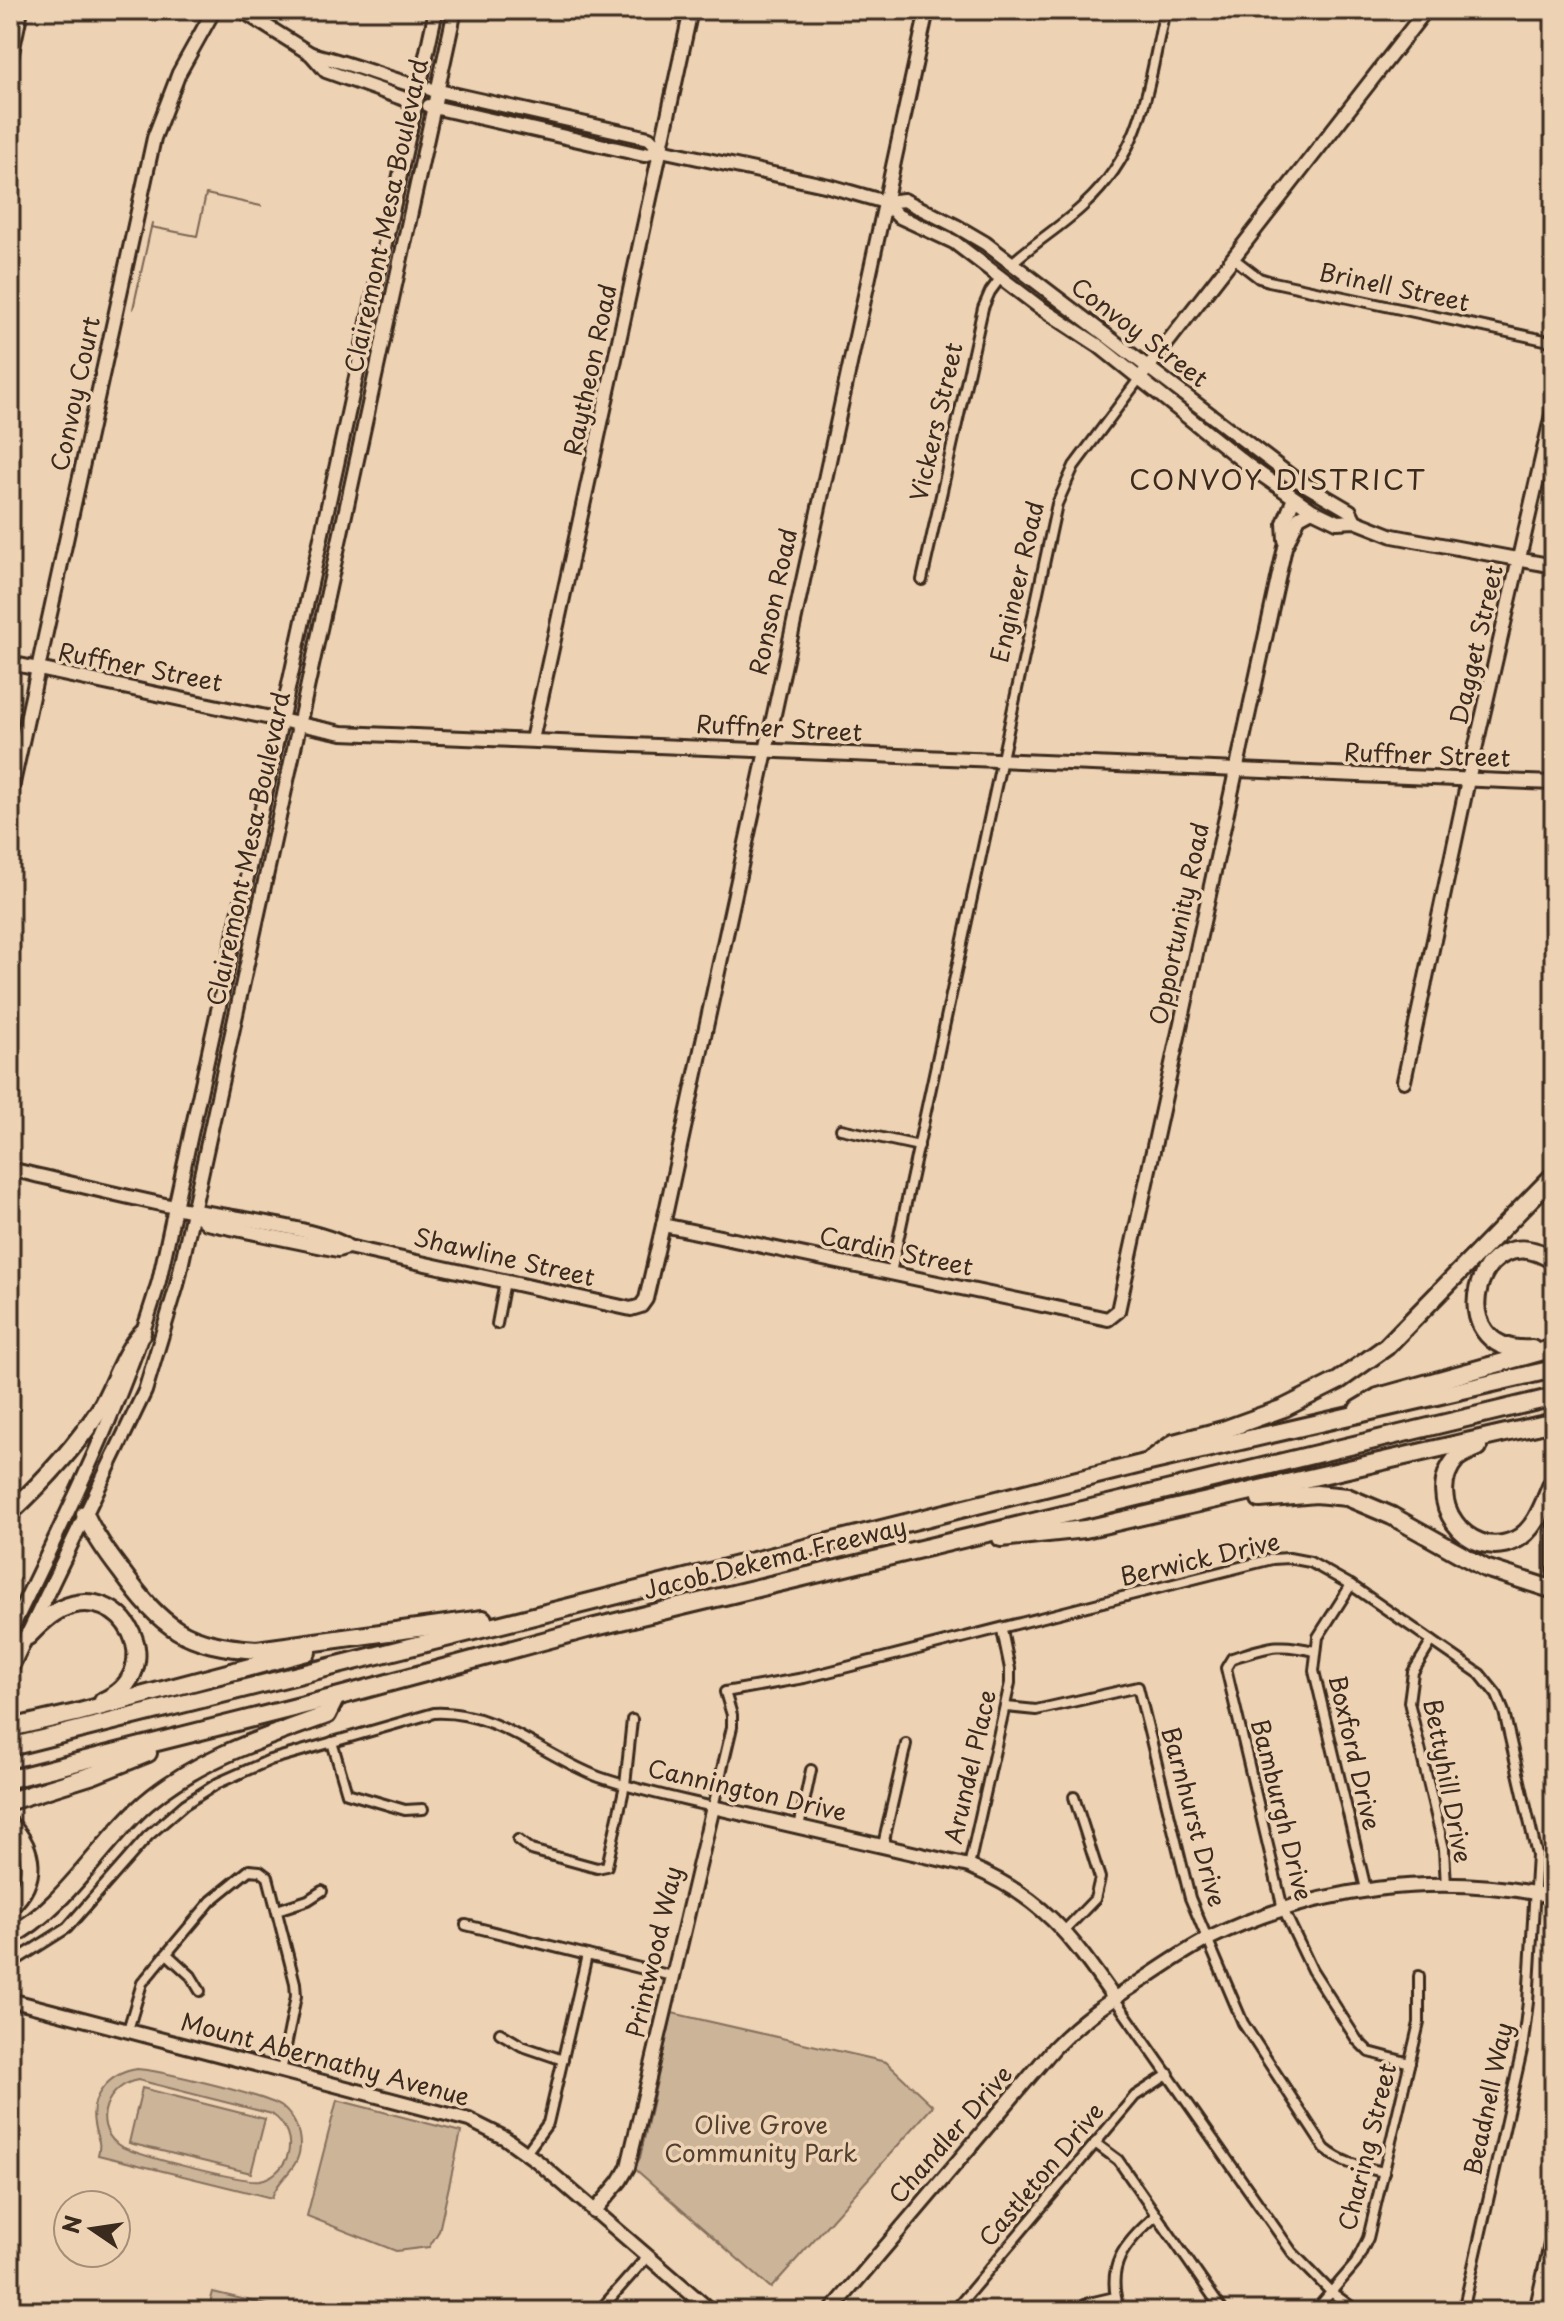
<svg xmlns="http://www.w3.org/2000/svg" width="1564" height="2321" viewBox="0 0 1564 2321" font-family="'Playpen Sans',sans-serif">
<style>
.green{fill:#ccb499;stroke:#846f5c;stroke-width:2;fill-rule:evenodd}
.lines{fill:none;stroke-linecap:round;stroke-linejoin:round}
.stream{stroke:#7b6653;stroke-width:2}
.street-casing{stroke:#3b2a1e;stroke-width:14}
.secondary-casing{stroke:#3b2a1e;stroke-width:18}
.primary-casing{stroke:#3b2a1e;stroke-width:18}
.highway-casing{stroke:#3b2a1e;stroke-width:22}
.street{stroke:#edd2b4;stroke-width:8}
.secondary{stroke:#edd2b4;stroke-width:12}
.primary{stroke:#edd2b4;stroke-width:12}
.highway{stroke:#edd2b4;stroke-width:16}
.labels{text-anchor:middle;stroke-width:7;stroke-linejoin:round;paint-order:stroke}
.street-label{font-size:24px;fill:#3b2a1e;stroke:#edd2b4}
.park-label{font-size:24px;fill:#513f30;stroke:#edd2b4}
.quarter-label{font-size:28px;letter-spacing:2px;fill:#3b2a1e;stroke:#edd2b4}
</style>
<rect width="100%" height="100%" fill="#edd2b4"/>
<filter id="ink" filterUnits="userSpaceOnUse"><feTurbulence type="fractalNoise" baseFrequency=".0125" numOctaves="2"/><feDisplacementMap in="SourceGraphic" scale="16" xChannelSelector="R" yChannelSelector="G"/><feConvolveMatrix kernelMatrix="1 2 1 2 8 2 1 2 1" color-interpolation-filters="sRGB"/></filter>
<g filter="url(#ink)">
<!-- green -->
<g class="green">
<path d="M672 2013 886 2062 933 2106 771 2288 634 2168 640 2158Z"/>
<path d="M137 2069C158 2070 267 2096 282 2107 294 2117 300 2131 300 2146 299 2171 277 2178 272 2198L98 2155C102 2139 96 2139 94 2124 89 2095 110 2073 137 2069ZM138 2080 272 2114C286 2124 293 2140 287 2157 282 2169 272 2178 260 2180 245 2183 129 2154 117 2144 91 2122 108 2085 138 2080Z"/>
<path d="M142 2088 265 2119 251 2173 129 2143Z"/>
<path d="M337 2100 461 2132 439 2231 429 2247 396 2251 307 2216Z"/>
<path d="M213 2292 292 2311H208Z"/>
</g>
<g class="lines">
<!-- stream -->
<g class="stream">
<path d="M151 227 197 236 206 194 261 206"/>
<path d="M133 309 152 223"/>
</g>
<defs>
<g id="street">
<path d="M1233 258 1259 278 1269 281 1554 342"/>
<path d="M1012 263C1035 242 1062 226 1084 205 1144 150 1148 85 1165 10"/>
<path d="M922 580 983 308 990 292 1001 277"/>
<path d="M841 1129 919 1146"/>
<path d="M891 1273 1057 504 1074 466 1139 379"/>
<path d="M497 1324 505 1281"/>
<path d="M1351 1585 1318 1637 1314 1671 1366 1889"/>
<path d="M1432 1641 1413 1672 1409 1702 1444 1849 1446 1886"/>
<path d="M1315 1651C1276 1642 1269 1647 1232 1658L1226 1668 1283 1909 1312 1970 1357 2040 1369 2052 1410 2063"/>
<path d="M1006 1707 1036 1710 1138 1687 1190 1898 1243 2023 1325 2149C1343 2164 1362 2167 1384 2172"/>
<path d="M332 1742 347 1793 405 1810 423 1809"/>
<path d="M799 1827 811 1770"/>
<path d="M518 1840 531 1850 597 1868 607 1866 625 1785 632 1720"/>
<path d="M883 1845 906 1744"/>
<path d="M969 1866 1010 1683V1669L1002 1630"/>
<path d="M277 1910 308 1900 322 1891"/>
<path d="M466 1925 672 1976"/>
<path d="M1065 1930 1095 1899 1100 1878 1074 1797"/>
<path d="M167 1954 191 1976 200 1991"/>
<path d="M10 1964 67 1928 148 1836 185 1804 218 1783 270 1760 434 1713C497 1710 543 1756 599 1777 636 1790 675 1798 713 1807L732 1727V1715L725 1692 804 1678 1272 1559 1289 1558 1310 1562 1351 1585 1480 1674 1497 1695 1504 1712 1537 1855 1528 2002 1522 2050 1463 2311"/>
<path d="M1114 1998 1292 2252 1331 2292 1357 2311"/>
<path d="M128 2030 142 1983 211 1901 249 1870 260 1871 268 1877 295 1983 296 1996 281 2072"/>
<path d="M500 2033 522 2046 563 2060"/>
<path d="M1095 2143 1118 2160 1223 2311"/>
<path d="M526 2153 548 2123 587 1955"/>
<path d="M599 2311 647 2257"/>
<path d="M954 2311 1135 2096 1169 2074"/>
<path d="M1074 2311 1089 2303 1115 2297"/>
<path d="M1120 2311C1104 2267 1124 2243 1157 2215"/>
<path d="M1315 2311 1356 2263 1368 2238 1419 2023V1976"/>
</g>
<g id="secondary">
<path d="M241 10 311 54 326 71 416 103"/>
<path d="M311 54C347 62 383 77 420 87"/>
<path d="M10 62 21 10"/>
<path d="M1139 379 1426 10"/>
<path d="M1285 540 1284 523 1294 498"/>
<path d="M10 663 342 733 1554 783"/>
<path d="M532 740 691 10"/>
<path d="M10 797 154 138 179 73 214 10"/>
<path d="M1404 1081 1468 780 1554 406"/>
<path d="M10 1169C70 1183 129 1198 189 1210 219 1215 329 1230 348 1247L631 1309 641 1306 646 1299 663 1225 927 10"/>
<path d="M193 1210 207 1223 338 1250 348 1247"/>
<path d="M663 1225 1108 1319 1118 1311 1285 547 1299 517 1312 510"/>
<path d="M10 2000 469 2120 505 2138 537 2161 711 2311"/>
<path d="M594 2212 620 2181 628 2167 713 1807 969 1866C1044 1898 1069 1934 1114 1998"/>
<path d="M831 2311 1054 2048C1082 2019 1108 2002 1141 1981 1163 1966 1185 1951 1208 1939 1314 1887 1439 1871 1554 1897"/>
</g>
<g id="primary">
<path d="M430 89 649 138 661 150"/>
<path d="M429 106 644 155 661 150 829 186 885 202 904 200 956 226 985 243 1292 477 1350 511 1355 521"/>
<path d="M885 202 898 216 954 242 1038 306 1099 346 1249 466 1312 510 1337 522 1355 521 1393 536 1554 566"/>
<path d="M1554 1462V1572"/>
<path d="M10 1632C66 1516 123 1404 159 1281L436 10"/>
<path d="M10 1671 145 1391 177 1285 455 10"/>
<path d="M1536 2311 1554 2231"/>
</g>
<g id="highway">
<path d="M1532 1349C1437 1356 1477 1208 1554 1261"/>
<path d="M1358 1409 1378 1397 1554 1348"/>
<path d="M1478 1447C1472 1450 1461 1454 1456 1459 1422 1498 1467 1563 1515 1540 1535 1531 1544 1503 1552 1484"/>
<path d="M1152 1459 1174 1443 1223 1430 1284 1408 1338 1381 1386 1347 1554 1175"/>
<path d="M1260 1499 1316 1494 1347 1497 1392 1516 1485 1568 1554 1590"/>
<path d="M10 1513C44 1481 75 1448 100 1409 115 1384 123 1353 142 1333"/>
<path d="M85 1514C94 1535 107 1553 121 1571 163 1629 185 1645 257 1650L483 1619"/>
<path d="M1001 1538 1085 1529 1554 1422"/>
<path d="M28 1636C38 1626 48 1615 61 1609 124 1579 171 1671 103 1701"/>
<path d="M10 1728 76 1713 307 1652"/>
<path d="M10 1747 1145 1463 1554 1369"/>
<path d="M10 1779 336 1697 591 1628 1554 1397"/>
<path d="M10 1801 93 1775 148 1753"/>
<path d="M10 1825C34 1850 38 1880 10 1906"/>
<path d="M10 1936C61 1912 103 1840 146 1803 199 1758 263 1738 327 1715L336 1697"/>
</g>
</defs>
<!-- street casing -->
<use href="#street" class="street-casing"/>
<!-- secondary casing -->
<use href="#secondary" class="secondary-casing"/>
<!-- primary casing -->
<use href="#primary" class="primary-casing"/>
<!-- highway casing -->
<use href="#highway" class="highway-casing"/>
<!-- street -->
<use href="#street" class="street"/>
<!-- secondary -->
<use href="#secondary" class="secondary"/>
<!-- primary -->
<use href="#primary" class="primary"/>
<!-- highway -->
<use href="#highway" class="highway"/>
</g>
</g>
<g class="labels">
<!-- street labels -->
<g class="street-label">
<text transform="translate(387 216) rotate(-78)" y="8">Clairemont Mesa Boulevard</text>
<text transform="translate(1394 288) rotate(12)" y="8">Brinell Street</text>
<text transform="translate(1139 333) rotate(37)" y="8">Convoy Street</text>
<text transform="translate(591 370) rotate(-78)" y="8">Raytheon Road</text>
<text transform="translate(76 394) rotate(-78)" y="8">Convoy Court</text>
<text transform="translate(937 422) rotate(-77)" y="8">Vickers Street</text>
<text transform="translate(1018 582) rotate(-77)" y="8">Engineer Road</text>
<text transform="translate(774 602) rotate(-78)" y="8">Ronson Road</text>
<text transform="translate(1477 645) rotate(-77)" y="8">Dagget Street</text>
<text transform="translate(140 668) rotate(11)" y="8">Ruffner Street</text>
<text transform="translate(779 729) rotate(3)" y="8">Ruffner Street</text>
<text transform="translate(1427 756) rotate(2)" y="8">Ruffner Street</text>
<text transform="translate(249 849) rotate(-78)" y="8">Clairemont Mesa Boulevard</text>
<text transform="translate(1180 924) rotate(-78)" y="8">Opportunity Road</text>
<text transform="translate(896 1252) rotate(12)" y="8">Cardin Street</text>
<text transform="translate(504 1258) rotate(13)" y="8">Shawline Street</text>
<text transform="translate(775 1559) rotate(-14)" y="8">Jacob Dekema Freeway</text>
<text transform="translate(1200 1560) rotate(-13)" y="8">Berwick Drive</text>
<text transform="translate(1354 1753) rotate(77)" y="8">Boxford Drive</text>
<text transform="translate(971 1767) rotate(-77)" y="8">Arundel Place</text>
<text transform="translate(1447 1781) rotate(79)" y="8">Bettyhill Drive</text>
<text transform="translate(747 1791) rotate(13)" y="8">Cannington Drive</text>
<text transform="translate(1281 1810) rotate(76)" y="8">Bamburgh Drive</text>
<text transform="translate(1193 1817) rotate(75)" y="8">Barnhurst Drive</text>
<text transform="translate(655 1952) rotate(-77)" y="8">Printwood Way</text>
<text transform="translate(325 2060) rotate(15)" y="8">Mount Abernathy Avenue</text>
<text transform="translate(1489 2099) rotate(-78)" y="8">Beadnell Way</text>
<text transform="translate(951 2135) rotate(-49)" y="8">Chandler Drive</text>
<text transform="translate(1368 2147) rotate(-76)" y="8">Charing Street</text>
<text transform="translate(1042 2175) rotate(-50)" y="8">Castleton Drive</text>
</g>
<!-- park labels -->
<g class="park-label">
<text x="761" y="2134">Olive Grove<tspan x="761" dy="28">Community Park</tspan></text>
</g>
<!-- quarter labels -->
<g class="quarter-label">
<text x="1278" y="490">CONVOY DISTRICT</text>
</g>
</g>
<!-- margin -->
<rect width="1564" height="2321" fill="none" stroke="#edd2b4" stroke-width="40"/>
<rect x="20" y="20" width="1524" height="2281" fill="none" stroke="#3b2a1e" stroke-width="3" filter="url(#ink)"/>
<!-- north arrow -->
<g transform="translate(92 2229) rotate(283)"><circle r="38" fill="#edd2b4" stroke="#a68f78" stroke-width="2"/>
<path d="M0-6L14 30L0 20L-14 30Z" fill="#3b2a1e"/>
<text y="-12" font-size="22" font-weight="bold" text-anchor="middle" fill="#3b2a1e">N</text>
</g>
</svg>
